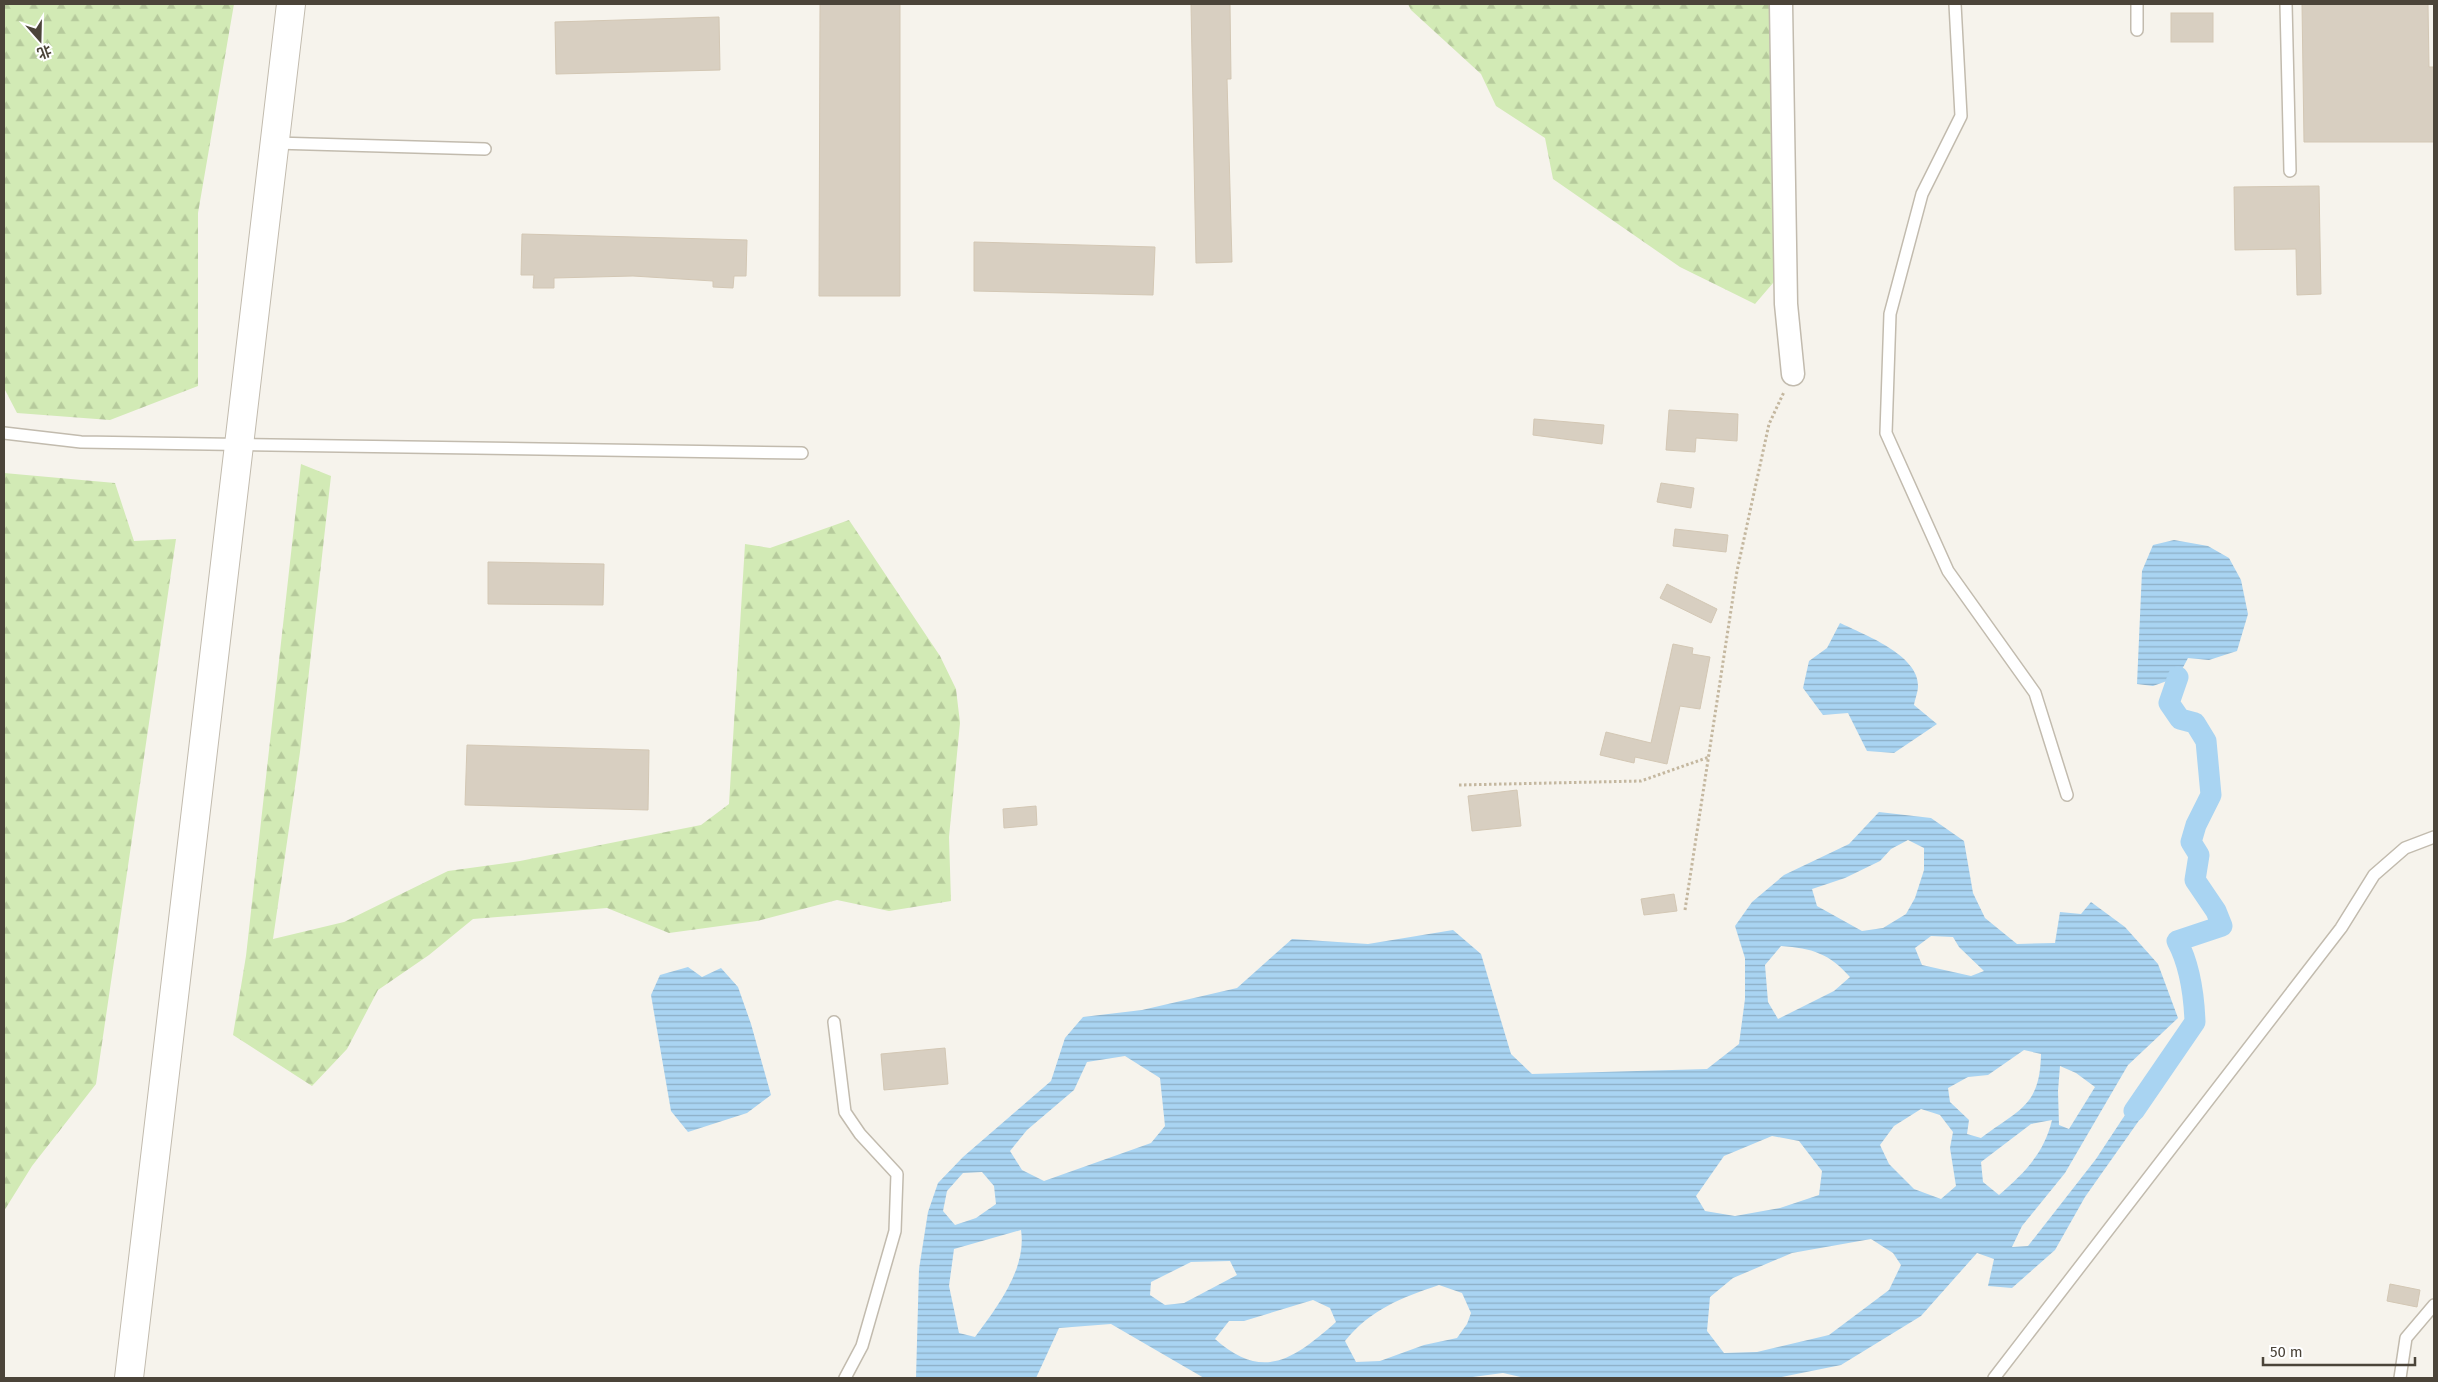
<svg xmlns="http://www.w3.org/2000/svg" width="2438" height="1382" viewBox="0 0 2438 1382" font-family="'Fira Sans','Noto Sans SC',sans-serif">
<style>
.forest{fill:url(#forest-firs)}
.water{fill:url(#water-rules);fill-rule:evenodd}
.lines{fill:none;stroke-linecap:round;stroke-linejoin:round}
.canal{stroke:#a9d4f2;stroke-width:21}
.building{fill:#d8cfc1;stroke:#d3c7b4}
.service-casing{stroke:#c2bbae;stroke-width:14}
.minor-casing{stroke:#c2bbae;stroke-width:25}
.tertiary-casing{stroke:#c2bbae;stroke-width:30}
.path{stroke:#c4b79f;stroke-width:3;stroke-dasharray:2.5 2.5;stroke-linecap:butt}
.service{stroke:#fff;stroke-width:11}
.minor{stroke:#fff;stroke-width:22}
.tertiary{stroke:#fff;stroke-width:28}
</style>
<defs>
<pattern id="forest-firs" width="22" height="20" patternUnits="userSpaceOnUse" patternTransform="scale(1.25)"><rect width="22" height="20" fill="#d2eab5"/><path d="M5 1l3.5 6h-7zM16 11l3.5 6h-7z" fill="#b6ca9c"/></pattern>
<pattern id="water-rules" width="6" height="5" patternUnits="userSpaceOnUse" patternTransform="scale(1.25)"><rect width="6" height="5" fill="#a9d4f2"/><path d="M0 2.5h6" fill="none" stroke="#8caec5"/></pattern>
</defs>
<rect width="100%" height="100%" fill="#f6f3ec"/>
<!-- forest -->
<g class="forest">
<path d="M4 4H234L198 213V386L110 420 17 413 4 388Z"/>
<path d="M1408 4H1772L1779 276 1755 304 1680 267 1553 179 1545 138 1496 106 1481 74 1411 10Z"/>
<path d="M301 464 331 476 300 752 273 939 344 922 448 871 520 861 701 825 729 804 745 544 770 548 849 520 940 656 956 689 960 723 949 837 951 901 889 911 837 900 757 921 669 933 607 908 473 919 429 955 378 990 347 1049 312 1086 233 1035 246 956Z"/>
<path d="M4 473 115 483 134 541 176 539 96 1084 32 1166 4 1211Z"/>
</g>
<!-- water -->
<g class="water">
<path d="M2174 540 2208 546 2229 558 2241 580 2248 614 2237 651 2209 660 2188 658 2178 677 2153 686 2137 684 2142 571 2153 545Z"/>
<path d="M1840 623C1863 634 1919 655 1918 686 1918 692 1915 699 1914 705L1937 724 1894 753 1867 751 1848 713 1823 715 1803 688 1809 661 1827 648Z"/>
<path d="M1879 812 1931 818 1964 841 1973 893 1985 918 2017 944 2055 943 2060 912 2081 914 2091 902 2125 927 2158 964 2178 1018 2128 1065 2065 1173 2022 1226 2012 1247 2028 1246 2096 1159 2123 1118 2146 1089 2164 1085 2085 1197 2055 1250 2012 1288 1988 1286 1994 1259 1977 1253 1921 1316 1841 1365 1777 1378H1525L1503 1373 1465 1378H1204L1111 1324 1059 1328 1036 1378H916L919 1269 928 1212 938 1183 963 1157 1051 1081 1065 1038 1083 1017 1142 1010 1237 988 1292 939 1368 944 1453 930 1481 954 1511 1054 1532 1074 1707 1069 1739 1044 1745 999V958L1735 926 1752 902 1784 875 1849 844ZM1908 840 1924 848V870L1915 898 1906 914 1883 928 1862 931 1817 906 1812 889 1845 878 1880 861 1891 849ZM1931 936 1953 937 1959 947 1984 971 1971 976 1922 965 1915 948ZM1781 946C1812 948 1830 954 1850 977L1834 991 1778 1019 1768 1002 1765 965ZM2024 1050 2041 1054C2040 1107 2019 1109 1981 1138L1967 1134 1969 1120 1950 1102 1948 1088 1968 1077 1988 1075ZM1125 1056 1160 1078 1165 1126 1151 1143 1044 1181 1022 1170 1010 1151 1027 1130 1074 1090 1087 1062ZM2060 1066 2076 1073 2095 1087 2069 1129 2059 1125 2058 1091ZM1921 1109 1940 1115 1953 1132 1950 1148 1956 1186 1941 1199 1914 1189 1889 1164 1880 1145 1894 1126ZM2052 1120C2044 1154 2024 1173 1999 1195L1983 1182 1981 1162 2031 1124ZM1772 1136 1799 1141 1822 1171 1819 1195 1780 1208 1735 1216 1705 1211 1696 1196 1724 1156ZM982 1172 994 1186 996 1204 976 1218 955 1225 943 1211 947 1191 963 1173ZM1021 1230C1027 1269 997 1307 975 1337L959 1333 949 1286 954 1249ZM1871 1239 1893 1253 1901 1265 1889 1290 1829 1335 1757 1352 1724 1353 1707 1331 1710 1297 1733 1278 1792 1253ZM1230 1261 1237 1275 1184 1303 1165 1305 1150 1295 1151 1282 1191 1262ZM1439 1285 1462 1293 1471 1313 1467 1324 1457 1338 1424 1345 1380 1361 1356 1362 1345 1341C1371 1309 1401 1298 1439 1285ZM1313 1300 1330 1308 1336 1322C1294 1359 1263 1382 1215 1339L1229 1321H1244Z"/>
<path d="M688 967 702 977 721 968 738 987 751 1024 771 1095 747 1113 688 1132 671 1111 651 995 660 975Z"/>
</g>
<g class="lines">
<!-- canal -->
<path class="canal" d="M2134 1111 2195 1022C2194 995 2190 965 2177 941L2222 926 2216 911 2195 880 2199 855 2191 842 2196 825 2211 795 2206 741 2195 723 2180 719 2169 703 2178 677"/>
</g>
<!-- building -->
<g class="building">
<path d="M820 4H900V296H819Z"/>
<path d="M1191 4H1230L1231 79H1227L1232 262 1196 263Z"/>
<path d="M2302 4H2428L2429 67H2434V142H2304Z"/>
<rect x="2171" y="13" width="42" height="29"/>
<path d="M719 17 720 70 556 74 555 22Z"/>
<path d="M2319 186 2321 294 2297 295 2296 249 2235 250 2234 187Z"/>
<path d="M522 234 747 240 746 276H734L733 288 713 287V281L633 276 554 278V288H533L534 275H521Z"/>
<path d="M974 242 1155 247 1153 295 974 291Z"/>
<path d="M1669 410 1738 414 1737 441 1696 438 1695 452 1666 450Z"/>
<path d="M1534 419 1604 425 1602 444 1533 435Z"/>
<path d="M1661 483 1694 488 1691 508 1657 502Z"/>
<path d="M1675 529 1728 535 1726 552 1673 546Z"/>
<path d="M488 562 604 564 603 605 488 604Z"/>
<path d="M1667 584 1717 609 1711 623 1660 598Z"/>
<path d="M1673 644 1693 648 1692 654 1710 657 1700 709 1680 706 1667 764 1635 757 1634 763 1600 755 1606 732 1651 743Z"/>
<path d="M467 745 649 750 648 810 465 805Z"/>
<path d="M1517 790 1521 826 1472 831 1468 796Z"/>
<path d="M1036 806 1037 825 1004 828 1003 809Z"/>
<path d="M1674 894 1677 911 1644 915 1641 899Z"/>
<path d="M945 1048 948 1084 884 1090 881 1054Z"/>
<path d="M2390 1284 2420 1290 2417 1307 2387 1301Z"/>
</g>
<g class="lines">
<defs>
<g id="service">
<path d="M1955 4 1961 116 1922 194 1890 314 1886 433 1948 571 2035 693 2067 795"/>
<path d="M2286 4 2290 171"/>
<path d="M2137 30V4"/>
<path d="M275 143 485 149"/>
<path d="M4 433 81 442 802 453"/>
<path d="M834 1022 845 1112 860 1134 897 1174 895 1231 862 1346 845 1378"/>
<path d="M1994 1378 2341 928 2374 875 2405 848 2434 837"/>
<path d="M2400 1378 2406 1338 2434 1305"/>
</g>
<path id="minor" d="M1781 4 1786 304 1793 374"/>
<path id="tertiary" d="M129 1378 291 4"/>
</defs>
<!-- service casing -->
<use href="#service" class="service-casing"/>
<!-- minor casing -->
<use href="#minor" class="minor-casing"/>
<!-- tertiary casing -->
<use href="#tertiary" class="tertiary-casing"/>
<!-- path -->
<g class="path">
<path d="M1459 785 1641 781 1709 757"/>
<path d="M1685 910 1737 571 1769 424 1784 392"/>
</g>
<!-- service -->
<use href="#service" class="service"/>
<!-- minor -->
<use href="#minor" class="minor"/>
<!-- tertiary -->
<use href="#tertiary" class="tertiary"/>
</g>
<!-- border -->
<rect width="2438" height="1382" fill="none" stroke="#4b4439" stroke-width="10"/>
<!-- north arrow -->
<g transform="translate(40 40) rotate(160)" stroke="#ffffff" stroke-width="4" paint-order="stroke">
<path d="M0-4L9 19L0 12L-9 19Z" fill="#4b4439"/>
<text y="-8" font-size="14" font-weight="bold" text-anchor="middle" fill="#4b4439">北</text>
</g>
<!-- scale -->
<path d="M2263 1357v8h152v-8" fill="none" stroke="#4b4439" stroke-width="2.5"/>
<text x="2270" y="1357" font-size="15" fill="#4b4439" stroke="#ffffff" stroke-width="4" paint-order="stroke">50 m</text>
</svg>
